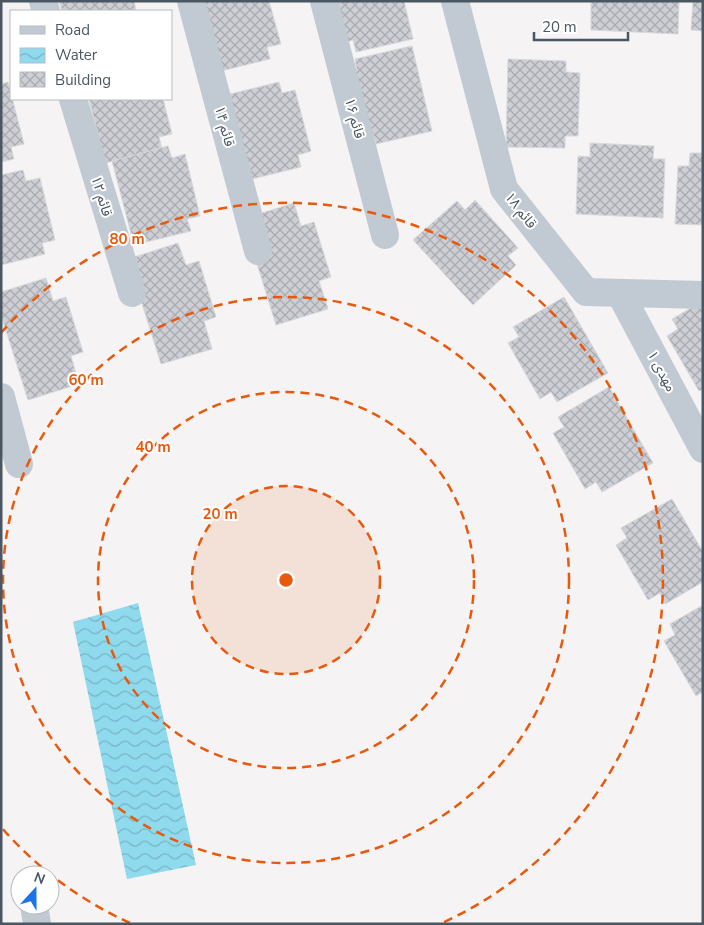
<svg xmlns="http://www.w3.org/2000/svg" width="704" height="925" viewBox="0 0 704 925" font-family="'Nunito Sans','Noto Sans Arabic',sans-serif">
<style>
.water{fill:url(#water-waves)}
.building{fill:url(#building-cross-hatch);stroke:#d7d9de}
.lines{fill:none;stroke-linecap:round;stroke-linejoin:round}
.street{stroke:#c1cad2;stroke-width:28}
.ring{fill:none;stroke:#e8590c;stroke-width:2.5;stroke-dasharray:9 6}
.labels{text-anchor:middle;stroke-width:4;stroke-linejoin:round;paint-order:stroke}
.street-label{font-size:14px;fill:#4a5661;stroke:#fff}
.centre{fill:#e8590c;stroke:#fff;stroke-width:2.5}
.ring-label{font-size:15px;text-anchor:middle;font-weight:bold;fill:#e8590c;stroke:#fff;stroke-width:4;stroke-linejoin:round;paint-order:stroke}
</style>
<defs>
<pattern id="water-waves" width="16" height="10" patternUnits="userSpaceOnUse" patternTransform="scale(1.25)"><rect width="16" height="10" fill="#90daee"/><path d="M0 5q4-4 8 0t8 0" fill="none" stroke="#78b4c4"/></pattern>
<pattern id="building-cross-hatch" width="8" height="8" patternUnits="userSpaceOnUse" patternTransform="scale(1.25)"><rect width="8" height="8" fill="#cdcfd5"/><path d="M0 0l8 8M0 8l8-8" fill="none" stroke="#a8abb0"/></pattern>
</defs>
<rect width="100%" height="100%" fill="#f5f3f3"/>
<!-- water -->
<path class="water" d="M138 603 196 865 127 879 73 622Z"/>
<!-- building -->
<g class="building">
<path d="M59 1H134L136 11H62Z"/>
<path d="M195 1H269L281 44 267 47 270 59 213 73Z"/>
<path d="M330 1H404L413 39 356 52 353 40 340 44Z"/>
<path d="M591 1H679L678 34 591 30Z"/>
<path d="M693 1H703V31L691 30Z"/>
<path d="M412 46 432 131 376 144 373 133 360 136 344 74 357 71 355 59Z"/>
<path d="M508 59 566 61V72L580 73 578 136H565V148L506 147Z"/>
<path d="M8 82 24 144 11 147 14 159 1 162V84Z"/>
<path d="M279 82 282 93 295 90 311 151 298 155 301 167 244 181 222 96Z"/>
<path d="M89 99H163L172 134 159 137 162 149 105 163Z"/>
<path d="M590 143 654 146 653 159H665L663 218 576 214 578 156 590 157Z"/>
<path d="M168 146 172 158 185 154 200 216 187 219 191 231 134 245 112 161Z"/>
<path d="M690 153H703V225L675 224 678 166H689Z"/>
<path d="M23 170 26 181 40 178 55 240 42 243 45 254 1 265V175Z"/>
<path d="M475 200 518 248 508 256 516 265 473 305 413 240 457 201 465 210Z"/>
<path d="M294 203 301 226 314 222 331 277 319 281 328 309 276 325 243 219Z"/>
<path d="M178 243 186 265 199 261 216 317 204 321 212 349 161 364 128 259Z"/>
<path d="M46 278 53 301 66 297 83 352 71 356 79 384 28 400 1 315V292Z"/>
<path d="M564 297 608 373 557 402 551 392 540 399 508 343 519 337 513 327Z"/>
<path d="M703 301V389L699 391 667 336 678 329 672 319Z"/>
<path d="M609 387 653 463 602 492 596 482 585 489 553 433 564 427 558 417Z"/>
<path d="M672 499 703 552V582L665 604 660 593 648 600 616 545 627 538 621 528Z"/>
<path d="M703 605V692L696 696 664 641 675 635 670 624Z"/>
</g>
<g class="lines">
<!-- street -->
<g class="street">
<path d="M43 1 46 11"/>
<path d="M191 1 258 251"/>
<path d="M324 1 385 235"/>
<path d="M455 1 504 189 586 292 703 295"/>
<path d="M73 99 132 293"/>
<path d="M620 293 703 449"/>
<path d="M1 397 19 464"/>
<path d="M34 905 37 924"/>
</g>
</g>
<!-- distance rings -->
<circle cx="286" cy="580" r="94" fill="#e8590c" fill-opacity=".12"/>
<g class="ring">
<circle cx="286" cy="580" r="94"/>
<circle cx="286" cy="580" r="188"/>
<circle cx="286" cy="580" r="283"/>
<path d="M130 923A377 377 0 0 1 1 827M1 333A377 377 0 1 1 442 923"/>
</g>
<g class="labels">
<!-- street labels -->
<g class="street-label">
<text transform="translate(355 118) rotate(75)" y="5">قائم ۱۶</text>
<text transform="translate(225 126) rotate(75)" y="5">قائم ۱۴</text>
<text transform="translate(102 196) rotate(73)" y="5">قائم ۱۲</text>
<text transform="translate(521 210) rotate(52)" y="5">قائم ۱۸</text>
<text transform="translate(662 371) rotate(62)" y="5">مهدی ۱</text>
</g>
</g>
<circle cx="286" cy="580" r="8" class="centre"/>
<g class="ring-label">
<text x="127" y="244">80 m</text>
<text x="86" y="385">60 m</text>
<text x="153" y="452">40 m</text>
<text x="220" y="519">20 m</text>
</g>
<!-- border -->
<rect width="704" height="925" fill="none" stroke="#4a5661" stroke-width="5"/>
<!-- legend -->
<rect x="10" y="10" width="162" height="90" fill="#ffffff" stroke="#b7bbc0"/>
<rect x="20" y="26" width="25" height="8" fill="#c1cad2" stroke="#b7bbc0"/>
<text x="55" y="35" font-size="15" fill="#4a5661">Road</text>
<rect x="20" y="48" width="25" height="15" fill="url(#water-waves)" stroke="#b7bbc0"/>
<text x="55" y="60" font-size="15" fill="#4a5661">Water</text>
<rect x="20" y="72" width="25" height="15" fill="url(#building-cross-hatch)" stroke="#b7bbc0"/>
<text x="55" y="85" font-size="15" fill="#4a5661">Building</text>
<!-- north arrow -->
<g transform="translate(35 890) rotate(21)"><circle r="24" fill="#ffffff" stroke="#b7bbc0"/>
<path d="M0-4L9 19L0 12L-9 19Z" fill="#1a73e8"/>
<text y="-8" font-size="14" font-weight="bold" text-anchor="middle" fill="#4a5661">N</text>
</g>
<!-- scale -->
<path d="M534 32v8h94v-8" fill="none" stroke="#4a5661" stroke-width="2.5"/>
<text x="542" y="32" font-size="15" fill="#4a5661" stroke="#ffffff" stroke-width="4" paint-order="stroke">20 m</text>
</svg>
